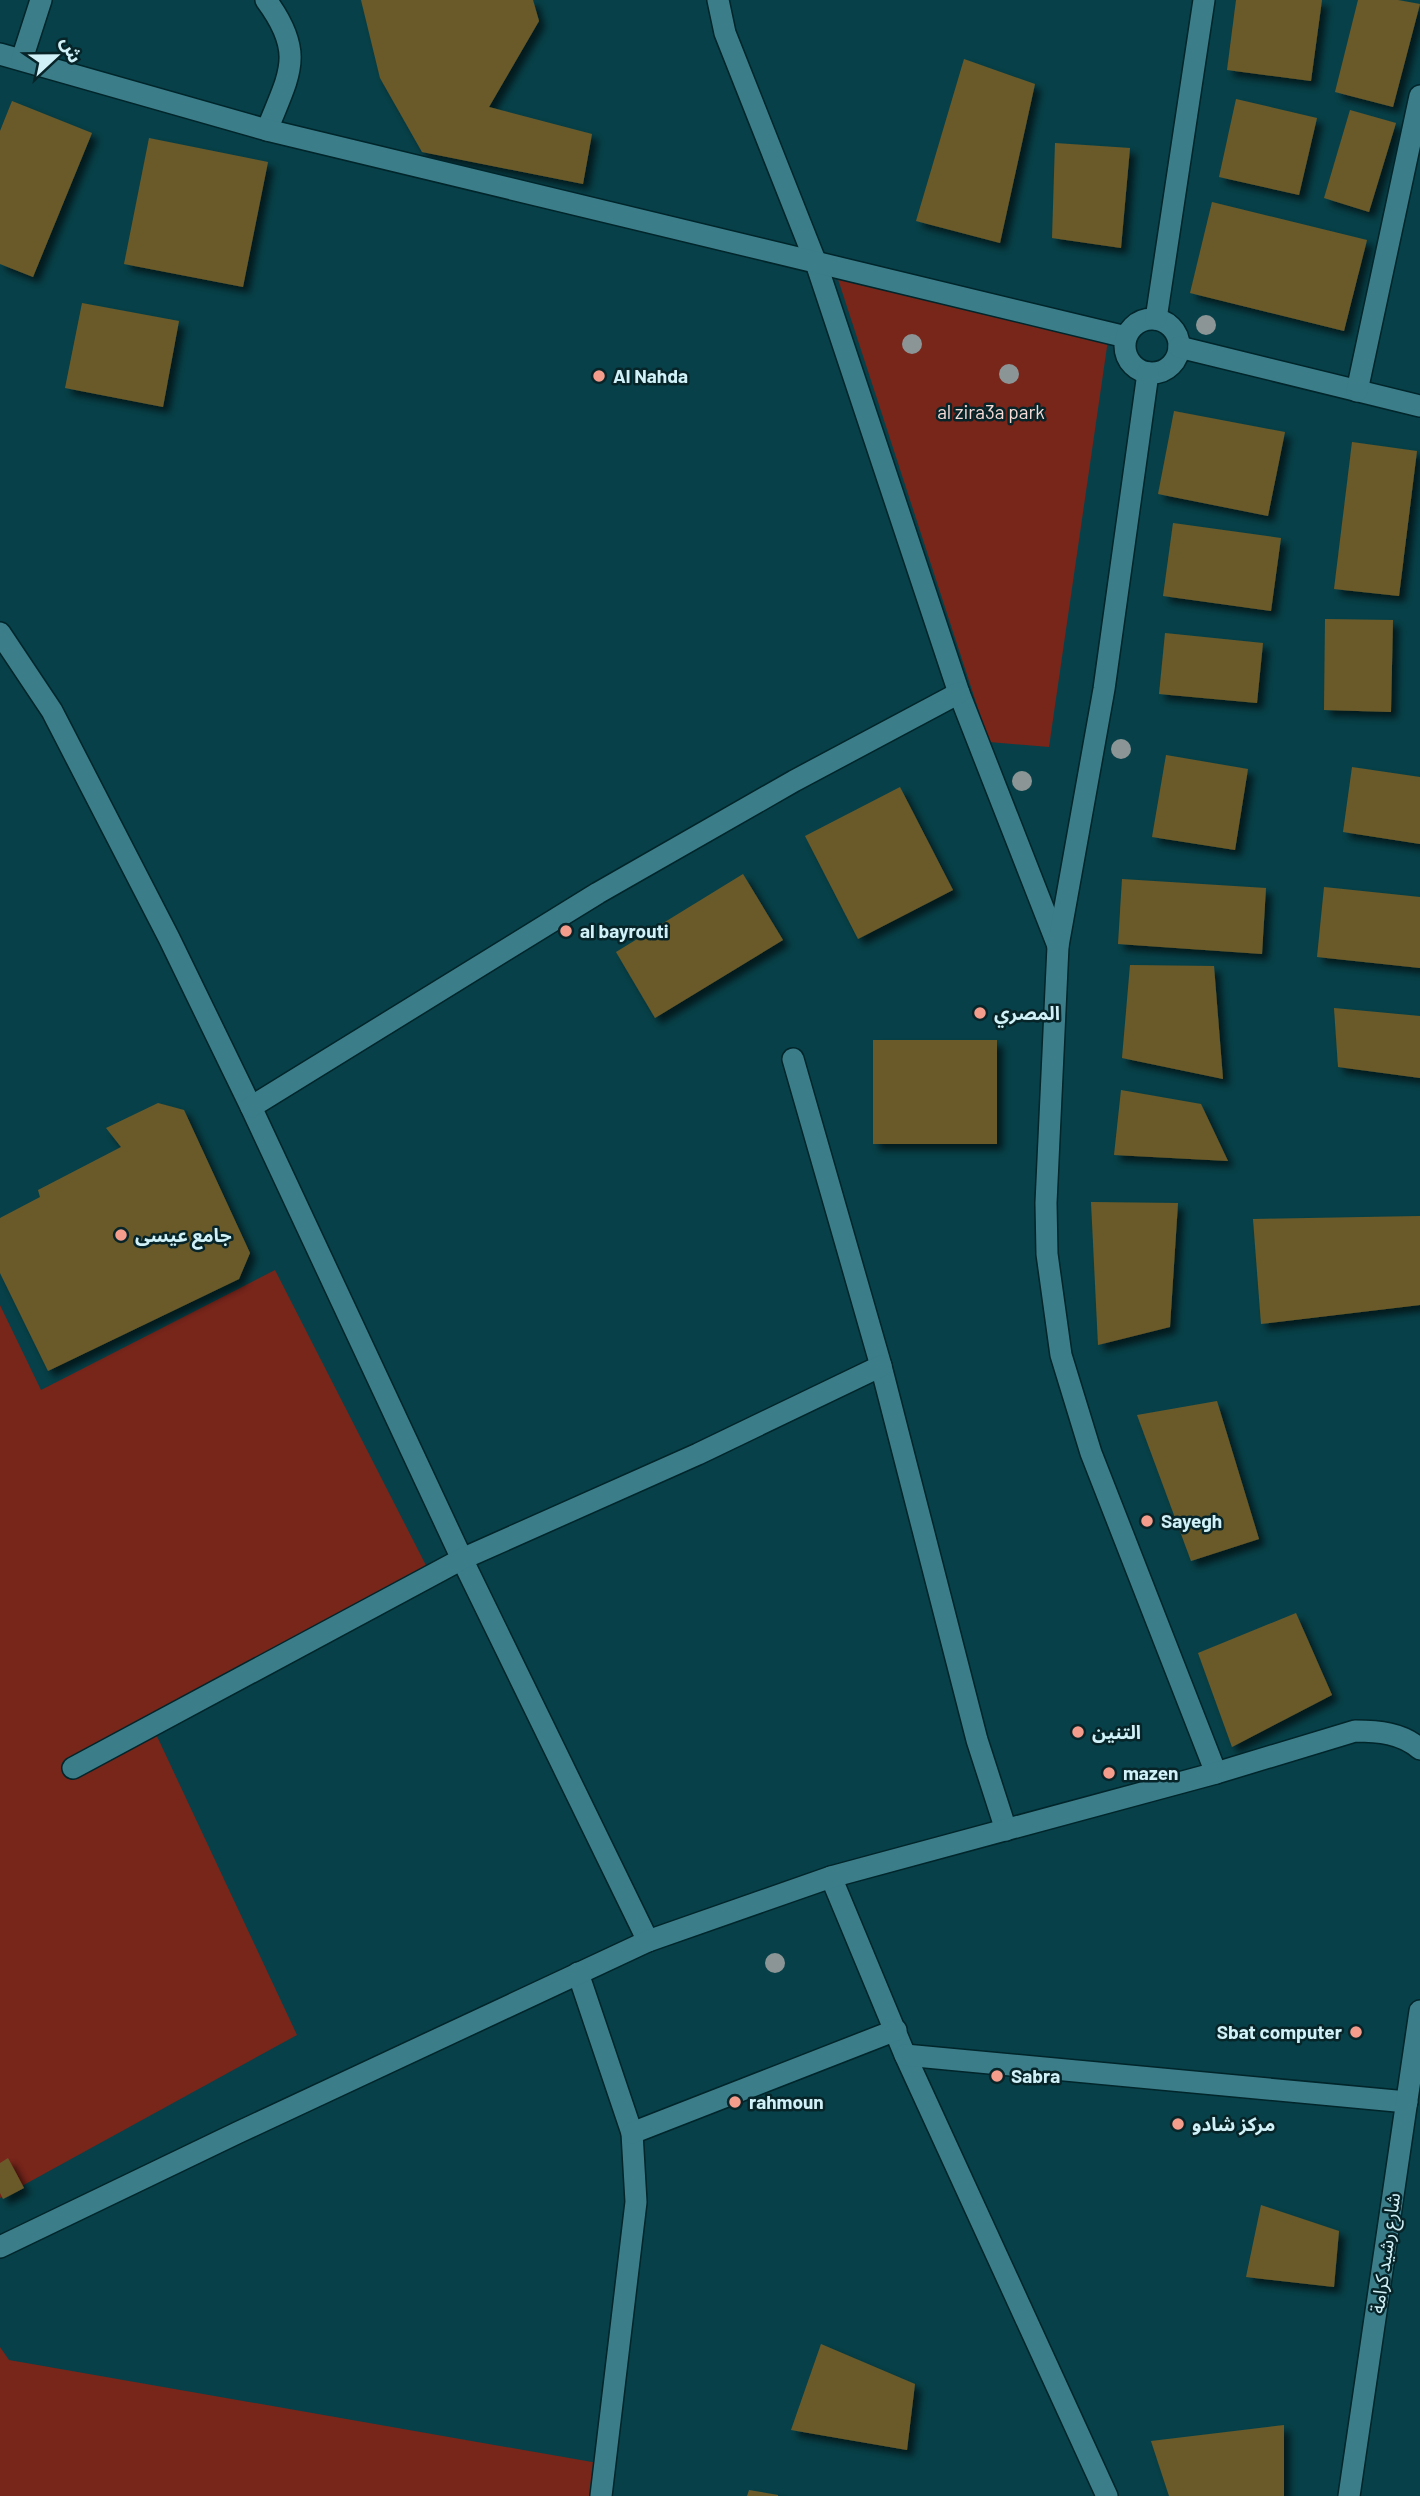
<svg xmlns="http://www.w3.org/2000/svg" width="1420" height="2496" viewBox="0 0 1420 2496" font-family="Barlow,'Noto Sans Arabic',sans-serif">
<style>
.green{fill:#78251a}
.building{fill:#6a5a2a;filter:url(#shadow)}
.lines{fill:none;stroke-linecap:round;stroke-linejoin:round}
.minor-casing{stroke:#00252a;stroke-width:24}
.minor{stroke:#3b7d89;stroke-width:21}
.tree{fill:#8b9596}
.poi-dot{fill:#f59d8d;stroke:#072429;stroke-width:2.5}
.labels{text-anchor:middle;stroke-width:5;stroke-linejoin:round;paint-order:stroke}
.poi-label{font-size:19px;font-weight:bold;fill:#d0f1f7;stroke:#072429;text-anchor:start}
.park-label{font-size:19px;fill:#f7dbd6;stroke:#072429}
.street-label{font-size:19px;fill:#d0f1f7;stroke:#072429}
</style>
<defs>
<filter id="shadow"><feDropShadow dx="6" dy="6" stdDeviation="3.5" flood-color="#0009"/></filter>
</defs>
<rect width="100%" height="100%" fill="#074048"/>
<!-- green -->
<g class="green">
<path d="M834 267 1109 333 1049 747 989 742Z"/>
<path d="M275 1270 435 1583 155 1732 297 2035 0 2198V1305L41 1390Z"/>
<path d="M0 2347 9 2360 615 2466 611 2496H0Z"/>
</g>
<!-- building -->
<g class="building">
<path d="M361 0H533L539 21 489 107 592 134 583 184 422 152 380 78Z"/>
<path d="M1236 0H1322L1311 81 1227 70Z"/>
<path d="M1358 0H1398L1420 4 1393 107 1335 92Z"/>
<path d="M964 59 1035 84 1000 243 916 221Z"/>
<path d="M1236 99 1317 118 1299 195 1219 177Z"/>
<path d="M12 101 92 133 33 277 0 264V131Z"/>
<path d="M1350 110 1396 123 1369 212 1324 198Z"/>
<path d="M149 138 268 162 243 287 124 264Z"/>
<path d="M1055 143 1130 148 1121 248 1052 238Z"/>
<path d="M1212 202 1367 240 1344 331 1190 293Z"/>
<path d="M82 303 179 321 163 407 65 388Z"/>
<path d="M1174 411 1285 432 1268 516 1158 494Z"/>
<path d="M1352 442 1417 451 1399 596 1334 589Z"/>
<path d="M1173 523 1281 538 1271 611 1163 596Z"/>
<path d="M1325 619 1393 620 1391 712 1324 710Z"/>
<path d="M1165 633 1263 643 1257 703 1159 694Z"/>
<path d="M1166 755 1248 769 1235 850 1152 837Z"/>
<path d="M1352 767 1420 777V844L1343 832Z"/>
<path d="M900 787 953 890 858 939 805 836Z"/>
<path d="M743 874 783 940 655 1018 616 952Z"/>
<path d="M1122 879 1266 888 1262 954 1118 944Z"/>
<path d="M1324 887 1420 897V968L1317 957Z"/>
<path d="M1130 965 1214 966 1223 1079 1122 1058Z"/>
<path d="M1334 1008 1420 1016V1078L1338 1067Z"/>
<rect x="873" y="1040" width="124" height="104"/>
<path d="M1121 1090 1201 1104 1228 1161 1114 1155Z"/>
<path d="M158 1103 184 1110 250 1253 239 1279 48 1371 0 1273V1218L40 1197 38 1190 121 1147 106 1128Z"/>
<path d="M1091 1202 1178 1203 1170 1327 1098 1345Z"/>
<path d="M1420 1216V1305L1261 1324 1253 1219Z"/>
<path d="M1217 1401 1259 1539 1191 1561 1137 1415Z"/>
<path d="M1296 1613 1332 1695 1232 1747 1198 1653Z"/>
<path d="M8 2158 24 2188 3 2199 0 2193V2163Z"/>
<path d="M1261 2205 1339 2231 1334 2287 1246 2277Z"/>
<path d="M821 2344 915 2384 907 2450 791 2430Z"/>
<path d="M1284 2425V2496H1169L1151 2441Z"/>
<path d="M749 2490 778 2495V2496H747Z"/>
</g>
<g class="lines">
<defs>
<g id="minor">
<path d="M266 0C306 54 289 74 267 130"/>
<path d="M718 0 725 33 816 263 959 693 1058 946"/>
<path d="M0 54 267 130 1126 337"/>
<path d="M22 59 41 0"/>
<circle cx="1152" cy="346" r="27"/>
<path d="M1156 319 1204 0"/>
<path d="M1179 347 1420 406"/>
<path d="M1148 373 1104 689 1058 946 1046 1203 1047 1254 1061 1355 1091 1453 1216 1773"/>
<path d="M1357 391 1420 96"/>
<path d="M0 633 52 711 169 938 251 1107 462 1559 648 1941"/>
<path d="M793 1059 881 1366 977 1740 1006 1830"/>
<path d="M251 1107 598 893 794 781 959 693"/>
<path d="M73 1768 462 1559 698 1454 881 1366"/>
<path d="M831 1877 905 2055 1107 2496"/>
<path d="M578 1973 632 2133 636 2202 601 2496"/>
<path d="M905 2055 1407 2102"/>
<path d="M632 2133 896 2030"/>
<path d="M0 2247 237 2133 648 1941 831 1877 1216 1773 1355 1731C1378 1731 1402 1733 1420 1749"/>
<path d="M1349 2496 1420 2011"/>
</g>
</defs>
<!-- minor casing -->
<use href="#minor" class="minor-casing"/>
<!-- minor -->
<use href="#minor" class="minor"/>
</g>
<!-- trees -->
<g class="tree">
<circle cx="1206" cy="325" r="10"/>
<circle cx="912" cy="344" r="10"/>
<circle cx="1009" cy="374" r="10"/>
<circle cx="1121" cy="749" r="10"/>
<circle cx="1022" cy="781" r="10"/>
<circle cx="775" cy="1963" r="10"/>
</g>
<!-- markers -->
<g class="poi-dot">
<circle cx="599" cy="376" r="7"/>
<circle cx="566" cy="931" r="7"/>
<circle cx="980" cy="1013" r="7"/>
<circle cx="121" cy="1235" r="7"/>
<circle cx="1147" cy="1521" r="7"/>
<circle cx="1078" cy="1732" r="7"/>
<circle cx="1109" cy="1773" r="7"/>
<circle cx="1356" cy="2032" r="7"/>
<circle cx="997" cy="2076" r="7"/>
<circle cx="735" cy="2102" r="7"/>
<circle cx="1178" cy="2124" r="7"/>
</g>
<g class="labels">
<!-- poi labels -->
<g class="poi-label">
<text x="613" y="383">Al Nahda</text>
<text x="580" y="938">al bayrouti</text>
<text x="994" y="1020">المصري</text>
<text x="135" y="1242">جامع عيسى</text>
<text x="1161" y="1528">Sayegh</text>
<text x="1092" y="1739">التنين</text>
<text x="1123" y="1780">mazen</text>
<text x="1342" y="2039" text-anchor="end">Sbat computer</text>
<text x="1011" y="2083">Sabra</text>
<text x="749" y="2109">rahmoun</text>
<text x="1192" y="2131">مركز شادو</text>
</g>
<!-- park labels -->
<g class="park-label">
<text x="991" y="419">al zira3a park</text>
</g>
<!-- street labels -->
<g class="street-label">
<text transform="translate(1385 2253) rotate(-82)" y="7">شارع رشيد كرامة</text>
</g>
</g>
<!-- north arrow -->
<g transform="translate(56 56) rotate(68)" stroke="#072429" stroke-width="5" paint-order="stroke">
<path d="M0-5L12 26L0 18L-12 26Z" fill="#d0f1f7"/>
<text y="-10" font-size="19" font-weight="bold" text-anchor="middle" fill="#d0f1f7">ش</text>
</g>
</svg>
